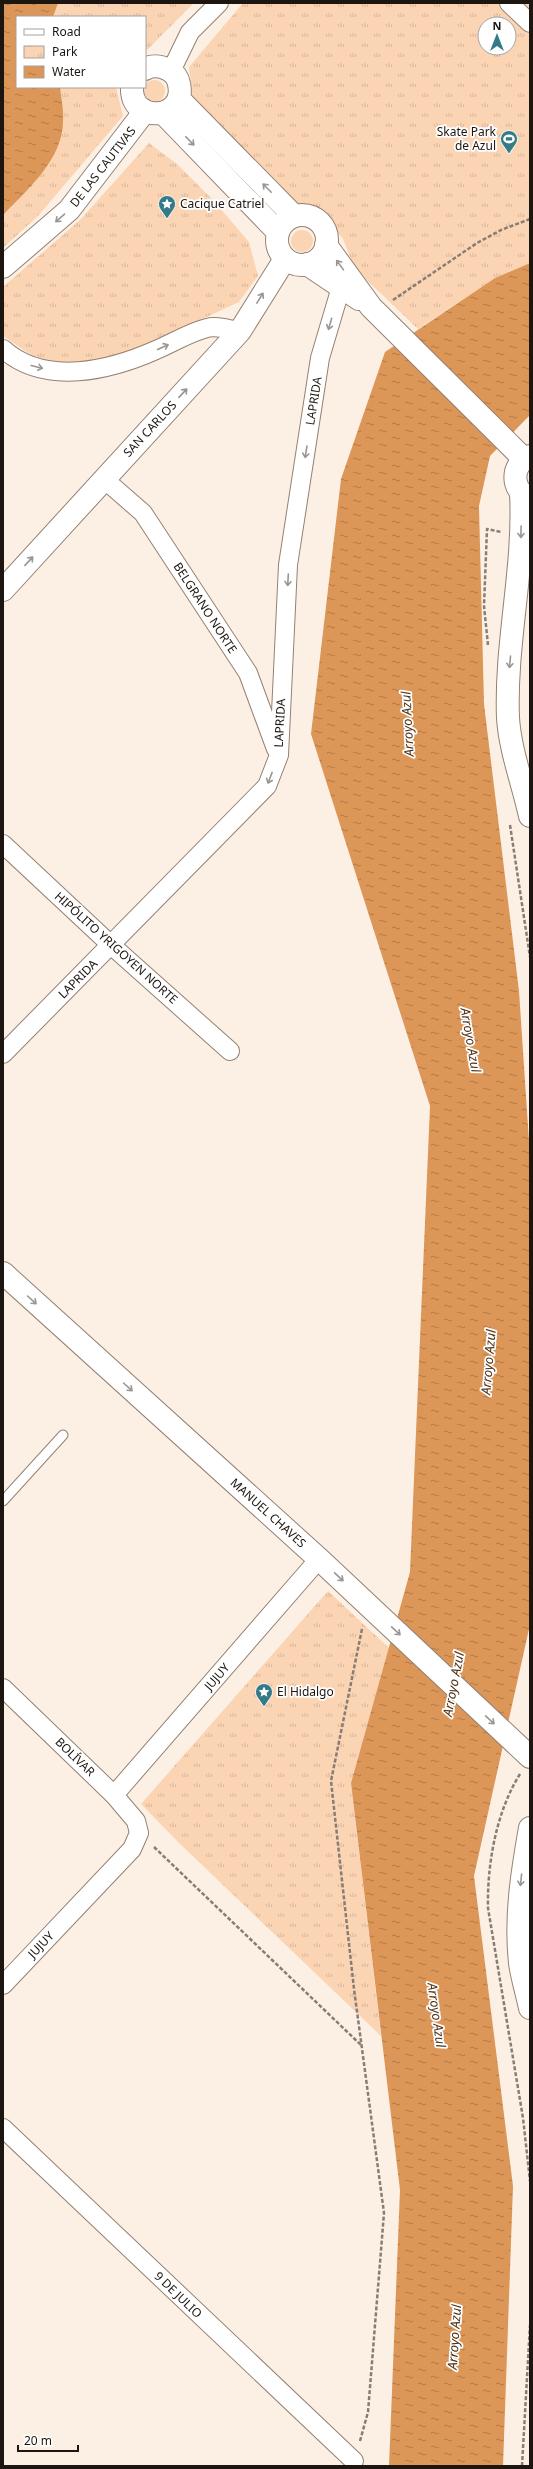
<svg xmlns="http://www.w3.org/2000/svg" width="533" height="2469" viewBox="0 0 533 2469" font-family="'Noto Sans',sans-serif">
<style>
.grass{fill:#fbd4b4}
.park{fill:url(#park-tufts);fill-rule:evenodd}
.water{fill:url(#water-ripples)}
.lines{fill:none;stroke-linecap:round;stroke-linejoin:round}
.lane-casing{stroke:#948172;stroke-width:11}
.street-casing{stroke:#948172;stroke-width:20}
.secondary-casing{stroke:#948172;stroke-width:24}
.primary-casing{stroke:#948172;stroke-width:24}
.path{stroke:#877d75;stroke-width:2.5;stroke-dasharray:4 2;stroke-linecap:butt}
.lane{stroke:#fff;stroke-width:9}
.street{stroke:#fff;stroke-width:18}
.secondary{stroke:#fff;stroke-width:22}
.primary{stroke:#fff;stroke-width:22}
.oneway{stroke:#999693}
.labels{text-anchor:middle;stroke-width:3.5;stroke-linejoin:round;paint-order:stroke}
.poi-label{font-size:12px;fill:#1d1610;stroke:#fff;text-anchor:start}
.street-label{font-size:12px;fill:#1d1610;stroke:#fff}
.water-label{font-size:13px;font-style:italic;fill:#4e3116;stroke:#fff}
</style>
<defs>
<pattern id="park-tufts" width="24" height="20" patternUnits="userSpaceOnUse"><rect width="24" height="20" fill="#fbd4b4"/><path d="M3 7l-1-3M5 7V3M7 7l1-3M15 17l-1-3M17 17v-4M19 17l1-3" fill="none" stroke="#d7b59a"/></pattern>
<pattern id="water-ripples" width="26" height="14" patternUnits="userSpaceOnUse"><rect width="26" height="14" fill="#dc9657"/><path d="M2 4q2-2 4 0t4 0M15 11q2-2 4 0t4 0" fill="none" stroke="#b27947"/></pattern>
</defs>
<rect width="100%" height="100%" fill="#fcf0e5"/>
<!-- grass -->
<g class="grass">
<circle cx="154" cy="91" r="11"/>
<circle cx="302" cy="241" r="11"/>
</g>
<!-- park -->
<g class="park">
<path d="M3 3H194L145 52V17H17V87H116L123 116 38 216 3 248Z"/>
<path d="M243 3H530V263L495 278 418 329 355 269 343 239 324 214 292 208 193 101 189 67ZM485 24H509V48H485Z"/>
<path d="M149 143 177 164 213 200 249 242 258 276 239 302 127 354 75 366 43 363 3 336V287L80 220Z"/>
<path d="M328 1591 389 1648 351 1783 381 2036 178 1842 141 1804Z"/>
</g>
<!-- water -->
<g class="water">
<path d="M3 3H58L53 17H17V87H60C61 98 64 110 63 121 63 159 28 189 3 215Z"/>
<path d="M530 263V415L490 456 479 506 484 704 519 991 530 1156 529 1629 474 1876 513 2186 503 2466H389L400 2190 351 1783 410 1572 430 1106 311 734 341 479 385 352 495 278Z"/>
</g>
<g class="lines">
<defs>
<path id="lane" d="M3 1501 63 1435"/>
<g id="street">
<path d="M509 3 530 23"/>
<path d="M171 71 190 32 219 3"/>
<path d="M3 349C45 387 111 370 156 350 173 343 190 332 207 328 217 325 230 330 240 331"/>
<path d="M104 479 143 513 248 673 276 749"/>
<path d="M3 844 111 945 230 1051"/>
<path d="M3 1054 267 786 279 755 288 565 320 358 341 287"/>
<path d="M3 1688 114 1795 136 1821 139 1833 132 1849 3 1985"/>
<path d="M114 1795 319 1559"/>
<path d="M3 2128 354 2461"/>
</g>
<g id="secondary">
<path d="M521 493C525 568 505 643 508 718 510 750 523 784 530 816"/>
<path d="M3 1273 319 1559 530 1757"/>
<path d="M530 1828C522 1873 515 1917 520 1963 522 1978 527 1993 530 2008"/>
</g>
<g id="primary">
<path d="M132 87C130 125 187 120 179 84 178 78 174 73 169 70 161 66 152 65 145 69"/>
<path d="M179 99 294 216"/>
<path d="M163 113 278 232"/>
<circle cx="302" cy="240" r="25"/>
<path d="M326 245 371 307 524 459"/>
<path d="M307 264 359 299"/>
<path d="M3 267 69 210 145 111"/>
<path d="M530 456C510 465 511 490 530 499"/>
<path d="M3 590 240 331 285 259"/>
</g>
</defs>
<!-- lane casing -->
<use href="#lane" class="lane-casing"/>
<!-- street casing -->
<use href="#street" class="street-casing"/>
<!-- secondary casing -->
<use href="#secondary" class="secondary-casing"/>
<!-- primary casing -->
<use href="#primary" class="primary-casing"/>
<!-- path -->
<g class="path">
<path d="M393 300 477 243 501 230 530 219"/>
<path d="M488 645 484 606 487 529 501 532"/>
<path d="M510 825 530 957"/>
<path d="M520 1774C496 1812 487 1865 488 1908L523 2118 530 2181"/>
<path d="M154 1847 361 2045"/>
<path d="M360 2441 368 2412 384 2213 354 1989 331 1781 362 1629"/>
<path d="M522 2466 530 2325"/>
</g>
<!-- lane -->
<use href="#lane" class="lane"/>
<!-- street -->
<use href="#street" class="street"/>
<!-- secondary -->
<use href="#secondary" class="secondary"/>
<!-- primary -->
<use href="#primary" class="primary"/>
</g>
<!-- one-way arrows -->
<defs><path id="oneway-shaft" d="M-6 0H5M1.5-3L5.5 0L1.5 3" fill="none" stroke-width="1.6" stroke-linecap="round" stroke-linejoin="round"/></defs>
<g class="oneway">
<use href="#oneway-shaft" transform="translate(190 141) rotate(46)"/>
<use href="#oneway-shaft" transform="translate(267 188) rotate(-135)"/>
<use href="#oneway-shaft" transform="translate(60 218) rotate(139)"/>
<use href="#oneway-shaft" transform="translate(340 265) rotate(-126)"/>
<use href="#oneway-shaft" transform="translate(260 298) rotate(-58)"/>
<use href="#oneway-shaft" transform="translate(330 324) rotate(106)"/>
<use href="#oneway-shaft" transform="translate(163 347) rotate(-24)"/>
<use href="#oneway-shaft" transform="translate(37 367) rotate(14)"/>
<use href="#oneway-shaft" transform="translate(183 393) rotate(-47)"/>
<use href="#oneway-shaft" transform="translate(306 452) rotate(99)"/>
<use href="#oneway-shaft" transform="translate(521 532) rotate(91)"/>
<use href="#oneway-shaft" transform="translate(29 561) rotate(-47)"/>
<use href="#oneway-shaft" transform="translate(288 580) rotate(93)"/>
<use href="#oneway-shaft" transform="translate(510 662) rotate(95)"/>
<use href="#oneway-shaft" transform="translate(270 778) rotate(111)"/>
<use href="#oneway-shaft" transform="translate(32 1300) rotate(42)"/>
<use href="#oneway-shaft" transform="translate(128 1387) rotate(42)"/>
<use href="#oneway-shaft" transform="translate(339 1577) rotate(43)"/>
<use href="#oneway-shaft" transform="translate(396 1631) rotate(43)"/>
<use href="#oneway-shaft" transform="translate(490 1720) rotate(43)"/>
<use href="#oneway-shaft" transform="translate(521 1880) rotate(96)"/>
</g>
<!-- icons -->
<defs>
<symbol id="stadium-pin" viewBox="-11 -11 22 30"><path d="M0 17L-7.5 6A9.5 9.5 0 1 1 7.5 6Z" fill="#347a87" stroke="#fff"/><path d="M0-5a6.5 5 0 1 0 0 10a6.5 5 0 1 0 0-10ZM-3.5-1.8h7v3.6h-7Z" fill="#fff"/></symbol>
<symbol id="sight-pin" viewBox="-11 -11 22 30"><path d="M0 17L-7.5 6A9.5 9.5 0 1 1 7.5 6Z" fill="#347a87" stroke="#fff"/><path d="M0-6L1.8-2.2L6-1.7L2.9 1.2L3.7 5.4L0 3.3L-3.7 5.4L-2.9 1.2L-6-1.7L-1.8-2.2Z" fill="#fff"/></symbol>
</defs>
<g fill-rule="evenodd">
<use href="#stadium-pin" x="499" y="129" width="20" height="27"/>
<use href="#sight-pin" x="157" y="194" width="20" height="27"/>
<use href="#sight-pin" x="254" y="1682" width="20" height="27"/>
</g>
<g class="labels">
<!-- poi labels -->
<g class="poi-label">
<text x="496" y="136" text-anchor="end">Skate Park<tspan x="496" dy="14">de Azul</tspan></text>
<text x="180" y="208">Cacique Catriel</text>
<text x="277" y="1696">El Hidalgo</text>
</g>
<!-- street labels -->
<g class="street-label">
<text transform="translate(103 167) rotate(-52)" y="4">DE LAS CAUTIVAS</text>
<text transform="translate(314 401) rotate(-81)" y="4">LAPRIDA</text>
<text transform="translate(150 429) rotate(-47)" y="4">SAN CARLOS</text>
<text transform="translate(205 608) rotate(57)" y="4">BELGRANO NORTE</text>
<text transform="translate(280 723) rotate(-87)" y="4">LAPRIDA</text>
<text transform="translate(116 948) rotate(42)" y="4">HIPÓLITO YRIGOYEN NORTE</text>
<text transform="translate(78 979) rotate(-45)" y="4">LAPRIDA</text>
<text transform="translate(268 1513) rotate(42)" y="4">MANUEL CHAVES</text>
<text transform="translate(217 1677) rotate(-49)" y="4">JUJUY</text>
<text transform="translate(75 1757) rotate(44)" y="4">BOLÍVAR</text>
<text transform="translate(41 1945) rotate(-46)" y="4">JUJUY</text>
<text transform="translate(178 2295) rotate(44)" y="4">9 DE JULIO</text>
</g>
<!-- water labels -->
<g class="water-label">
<text transform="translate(407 724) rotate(-93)" y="5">Arroyo Azul</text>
<text transform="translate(471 1040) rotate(80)" y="5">Arroyo Azul</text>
<text transform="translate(488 1362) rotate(-85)" y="5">Arroyo Azul</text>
<text transform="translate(453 1684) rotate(-79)" y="5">Arroyo Azul</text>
<text transform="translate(437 2015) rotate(82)" y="5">Arroyo Azul</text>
<text transform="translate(454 2337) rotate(-86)" y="5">Arroyo Azul</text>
</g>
</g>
<!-- border -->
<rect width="533" height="2469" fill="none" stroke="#1d1610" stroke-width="8"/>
<!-- legend -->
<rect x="16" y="16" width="130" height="72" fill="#ffffff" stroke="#a5a29f"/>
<rect x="24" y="29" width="20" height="6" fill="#ffffff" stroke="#a5a29f"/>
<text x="52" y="36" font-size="12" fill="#1d1610">Road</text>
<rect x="24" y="46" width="20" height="12" fill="url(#park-tufts)" stroke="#a5a29f"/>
<text x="52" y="56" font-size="12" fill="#1d1610">Park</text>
<rect x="24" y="66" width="20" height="12" fill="url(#water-ripples)" stroke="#a5a29f"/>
<text x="52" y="76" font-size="12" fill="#1d1610">Water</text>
<!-- north arrow -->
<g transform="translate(497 36)"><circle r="19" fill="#ffffff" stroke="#a5a29f"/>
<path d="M0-3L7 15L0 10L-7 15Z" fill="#347a87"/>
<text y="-6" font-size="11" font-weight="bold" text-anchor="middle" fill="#1d1610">N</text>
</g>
<!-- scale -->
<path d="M18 2445v6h60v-6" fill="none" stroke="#1d1610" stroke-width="2"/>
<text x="24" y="2445" font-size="12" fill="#1d1610" stroke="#ffffff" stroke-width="3" paint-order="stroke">20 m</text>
</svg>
